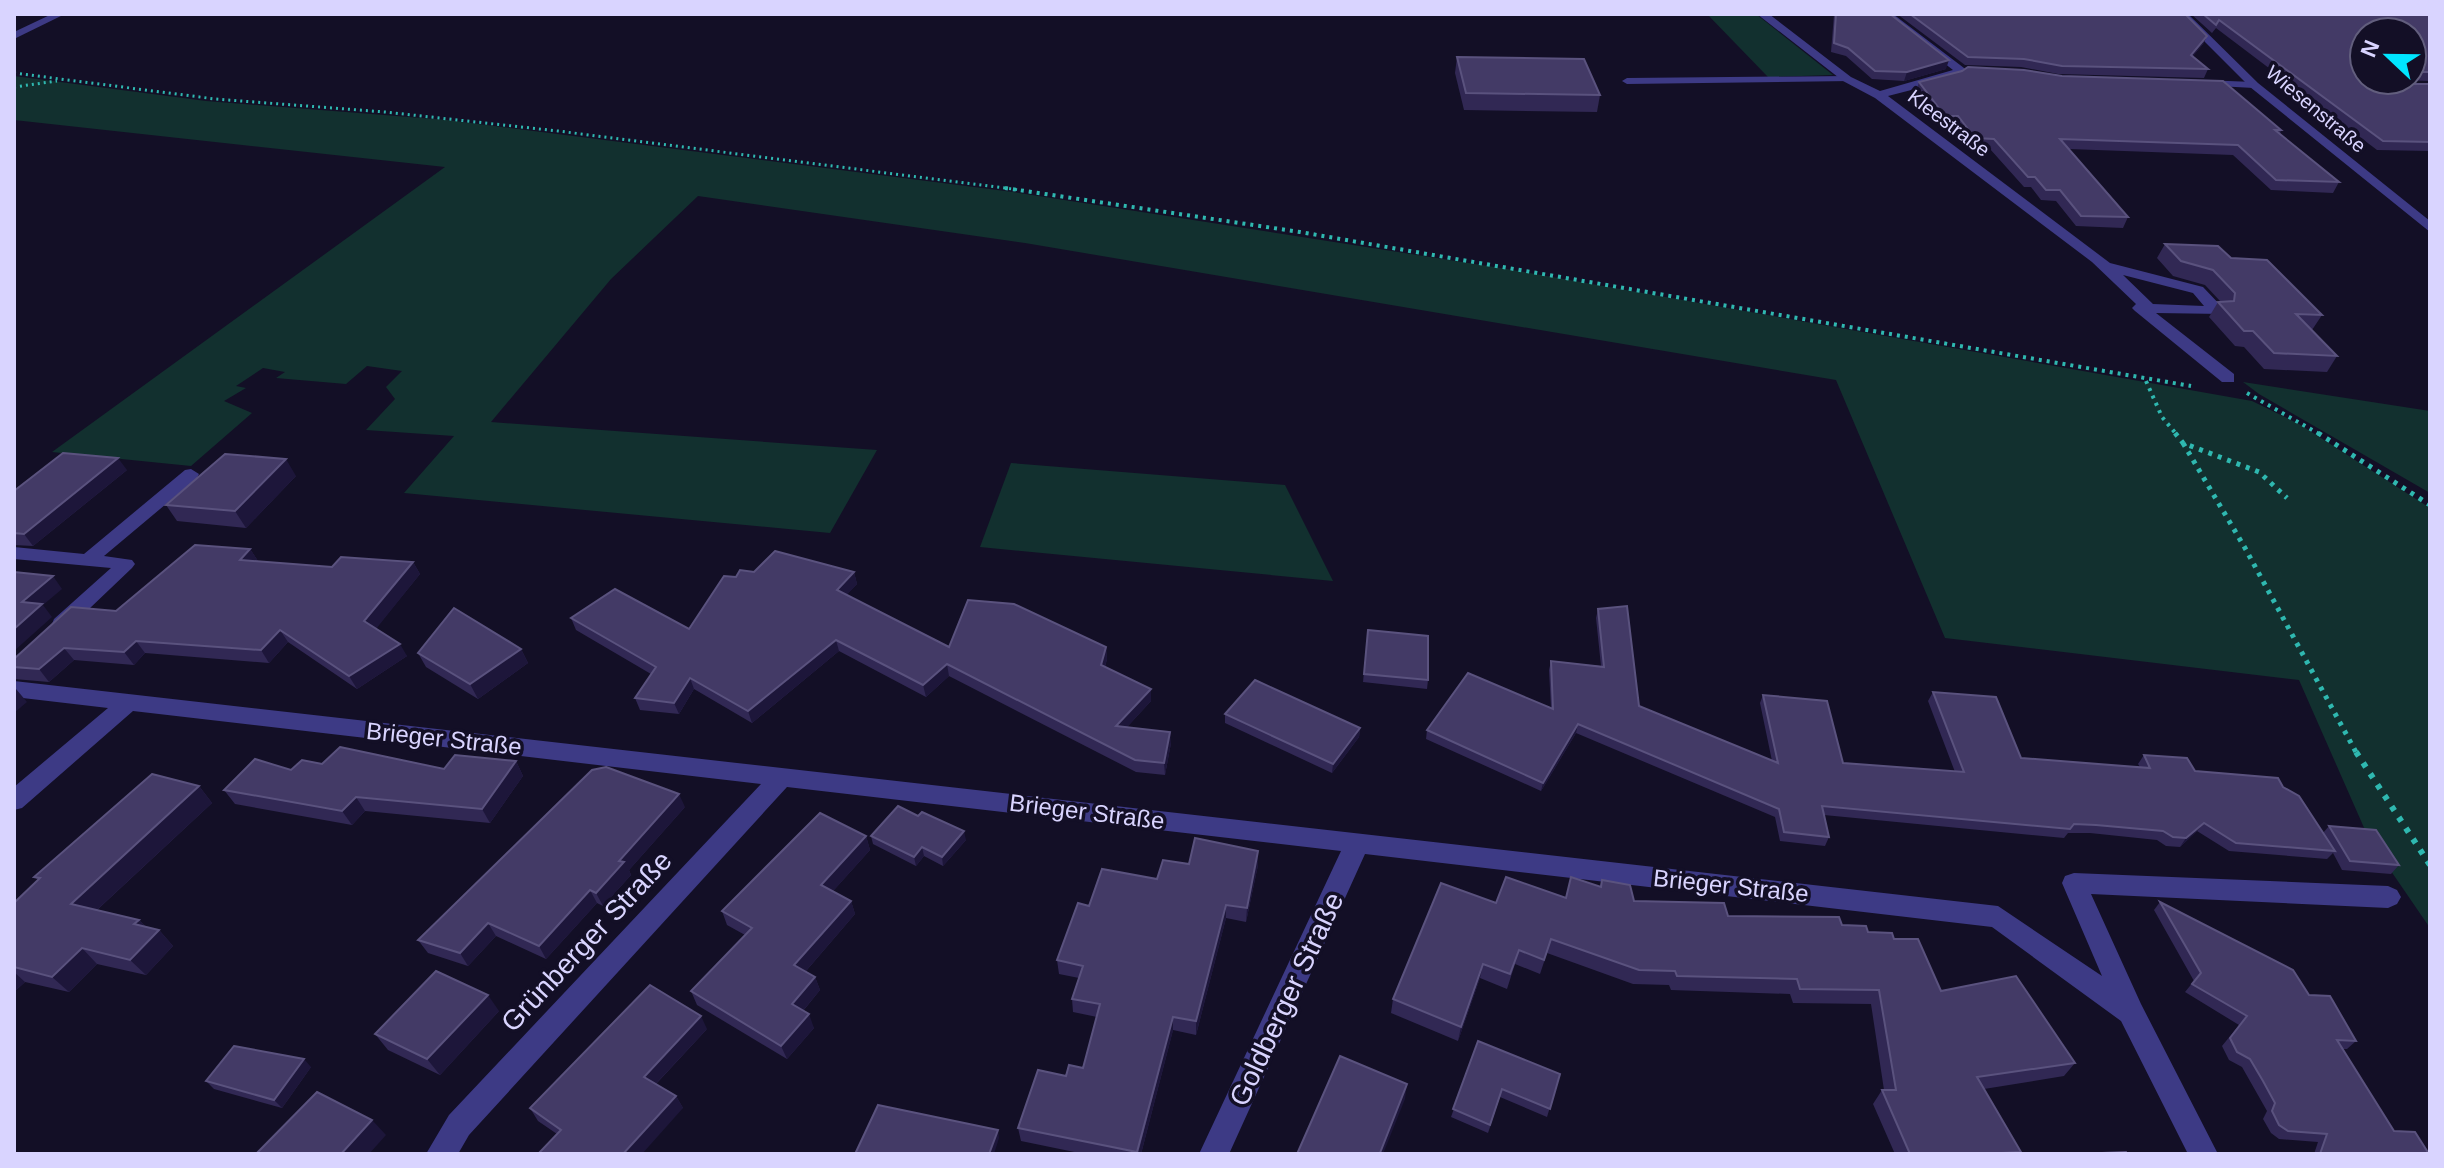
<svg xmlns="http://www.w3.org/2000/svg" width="2444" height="1168" viewBox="0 0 2444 1168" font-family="Arial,sans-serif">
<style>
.green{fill:#12302f}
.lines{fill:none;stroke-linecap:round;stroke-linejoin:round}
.path-far3{stroke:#2fb8b0;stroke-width:3;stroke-dasharray:2 4;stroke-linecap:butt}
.path-far2{stroke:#2fb8b0;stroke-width:4;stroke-dasharray:3 5;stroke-linecap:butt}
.path-far1{stroke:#2fb8b0;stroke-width:5;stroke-dasharray:4 6;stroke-linecap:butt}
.path{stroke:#2fb8b0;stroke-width:6;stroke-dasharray:5 8;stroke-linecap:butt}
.lane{fill:#3d3a85;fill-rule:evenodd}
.street{fill:#3d3a85;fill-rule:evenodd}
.wall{fill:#312854;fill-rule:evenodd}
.shaded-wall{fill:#1d163a}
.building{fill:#433a66;stroke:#5a527e;stroke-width:2}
.labels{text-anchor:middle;stroke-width:7;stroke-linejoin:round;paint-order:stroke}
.far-street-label{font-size:20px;fill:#d9d4ff;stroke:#130f26}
.street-label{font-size:24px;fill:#d9d4ff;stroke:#130f26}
.near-street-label{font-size:28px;fill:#d9d4ff;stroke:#130f26}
</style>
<rect width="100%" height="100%" fill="#130f26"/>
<!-- green -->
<g class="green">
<path d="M1707 14H1756L1833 75 1768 77Z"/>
<path d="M14 76 206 101 447 120 1013 192 1507 269 2252 401 2299 424 2430 508V928L2369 839 2299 680 1945 638 1836 380 1025 243 698 196 611 279 491 422 877 450 830 533 404 493 454 436 366 430 395 399 386 387 402 371 367 366 346 384 276 378 285 372 263 368 236 386 246 388 224 401 252 413 191 466 52 452 445 167 14 120Z"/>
<path d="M2243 382 2430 411V493L2259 394Z"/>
<path d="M1011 463 1285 485 1333 581 980 547Z"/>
</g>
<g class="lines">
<!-- path-far3 -->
<g class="path-far3">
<path d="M14 73 215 99 385 112 558 131 1020 190"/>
<path d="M14 87 57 81"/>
</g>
<!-- path-far2 -->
<g class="path-far2">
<path d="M1005 188 1300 232 2191 386"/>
<path d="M2146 381 2162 417 2177 435"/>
<path d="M2247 393 2321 435"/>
</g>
<!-- path-far1 -->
<g class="path-far1">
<path d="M2175 433 2183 443 2259 472 2287 498"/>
<path d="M2318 433 2430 505"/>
<path d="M2183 443 2245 548 2357 754"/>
</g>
<!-- path -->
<path class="path" d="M2356 752 2430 865"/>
<!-- lane -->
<g class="lane">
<path d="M1847 76 1852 79 1851 81 1627 84 1622 81 1627 78Z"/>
<path d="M2202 80 2254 82 2259 85 2254 88 2198 85V81Z"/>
<path d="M191 469 199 474 197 478 104 556 132 560 135 564 132 568 68 629H54L52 624 54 619 111 568 14 559V547L84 554 185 470Z"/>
</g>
<!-- street -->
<g class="street">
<path d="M52 14H65L14 39V32Z"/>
<path d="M1757 14H1769L1851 77 1880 91 1953 70 1881 14H1893L1964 68 1966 70 1958 78 1888 96 2110 263 2203 287 2223 308V314L2156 313 2234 374V382H2222L2135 311 2132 308 2136 304 2092 262 1875 98 1843 81ZM2123 275 2193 293 2204 306 2153 304Z"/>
<path d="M2177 14H2188L2258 83 2430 221V232L2250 87Z"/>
<path d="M14 681 1998 906 2102 976 2062 883 2065 876 2074 873 2388 886 2397 890 2401 897 2397 904 2388 908 2091 894 2141 1004 2218 1154H2188L2121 1021 1992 927 1365 854 1229 1154H1199L1341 851 787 787 469 1135 458 1154H426L449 1115 761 784 133 711 22 808 14 810V787L108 708 14 697Z"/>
</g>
</g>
<!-- wall -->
<g class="wall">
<path d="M1834 14H1890L1946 69 1904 81 1872 79 1846 56 1831 52Z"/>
<path d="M1897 14H2185L2207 36 2203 44 2193 56 2208 69 2204 78 2058 74 2021 67 1965 65Z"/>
<path d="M2191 14H2430V81L2401 80 2406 84H2430V151L2377 150 2216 28 2212 33ZM2412 32V80H2364Z"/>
<path d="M1457 57 1600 95 1597 112 1464 110 1455 73Z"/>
<path d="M1919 82 2281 130 2280 134 2339 182 2333 193 2271 190 2233 155 2069 149 2128 217 2123 228 2076 226 2056 201 2041 200 2031 187H2024L1990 149 1971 148 1954 126H1942L1916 92Z"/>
<path d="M2165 244 2231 258 2322 315 2312 330 2337 356 2327 372 2264 369 2244 347 2235 346 2209 317 2218 302 2220 301 2205 285 2173 276 2157 258Z"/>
<path d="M127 470 33 546 14 545V491Z"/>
<path d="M296 476 246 528 177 521 166 505Z"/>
<path d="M250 549 258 561 332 567 413 562 420 574 376 628 407 656 357 689 288 642 269 663 145 653 134 665 74 660 49 682 14 679V659Z"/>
<path d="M754 572H854L857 584 846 595 949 647H1106L1107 659 1105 667 1151 689V701L1127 727 1171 743 1165 775 1136 772 949 676 926 697 839 651 752 723 694 689 679 714 640 710 635 698 651 674 576 630 571 618 689 629 736 577Z"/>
<path d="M1598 609 1639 706 1772 761 1760 703 1763 695 1843 763 1955 772 1928 701 1933 692 2021 758 2140 767 2138 764 2144 755 2195 771 2283 787 2323 833 2329 826 2399 865 2391 874 2342 870 2333 853 2327 859 2229 851 2197 831 2180 847 2166 846 2157 840 2090 833H2068L2064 838 1824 815 1829 837 1825 846 1780 841 1775 817 1576 733 1541 791 1426 739 1427 730 1551 708 1549 670 1551 661 1601 666 1596 618Z"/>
<path d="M1368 630 1428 680 1427 689 1363 682Z"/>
<path d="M521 649 528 663 478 699 426 667 418 653Z"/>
<path d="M1225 714 1360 728 1359 737 1332 773 1225 723Z"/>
<path d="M516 761 523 776 490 823 365 811 352 825 235 804 224 790 291 770 322 764 444 769Z"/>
<path d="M199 786 212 803 97 910 139 920 146 927 159 930 173 946 146 975 97 964 69 992 25 982 14 992V903L38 880 34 877Z"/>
<path d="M685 807 629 870 631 875 603 906 597 903 546 959 496 936 468 966 428 953 418 940Z"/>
<path d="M918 816 966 840 943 866 924 856 916 866 873 844 871 836Z"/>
<path d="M866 836 870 850 833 891 851 901 855 914 806 971 815 977 820 990 803 1011 814 1028 787 1059 697 1005 691 991 745 935 727 925 722 911Z"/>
<path d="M1258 851V865L1246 922 1226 918 1196 1035 1173 1030 1141 1154H1084L1021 1141 1018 1128 1066 1076 1083 1068 1097 1017 1073 1012 1072 999 1079 978 1059 974 1057 960 1089 906 1157 879 1189 864Z"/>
<path d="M1602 880 1634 901 1728 916 1842 925 1894 939 1941 991 2075 1063 2064 1076 1984 1089 2021 1152 2019 1154H1895L1873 1104 1882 1090H1884L1871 1004 1793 1003 1790 994 1671 990 1669 985 1633 984 1547 953 1540 974 1515 964 1507 989 1480 978 1458 1041 1391 1013 1393 999 1496 903 1566 898 1600 886Z"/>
<path d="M2160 902 2309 995 2356 1041 2347 1049H2342L2394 1131 2429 1154H2314L2318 1142 2279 1139 2271 1133 2263 1119 2267 1111 2242 1067 2229 1060 2222 1046 2239 1025 2185 992 2194 981 2154 910Z"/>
<path d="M499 1011 440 1075 388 1050 375 1034Z"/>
<path d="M707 1029 656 1084 676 1096 683 1108 557 1134 538 1121 530 1108Z"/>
<path d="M1478 1041 1560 1074 1547 1117 1500 1097 1488 1133 1451 1117Z"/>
<path d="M311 1067 282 1108 214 1089 206 1081Z"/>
</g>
<!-- shaded-wall -->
<g class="shaded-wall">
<path d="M2207 36 2203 44 2187 63 2191 55Z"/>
<path d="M1949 60 1946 69 1904 81 1907 72Z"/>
<path d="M118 458 127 470 33 546 24 534Z"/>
<path d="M286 459 296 476 246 528 235 511Z"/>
<path d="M250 549 258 561 240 560Z"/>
<path d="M413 562 420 574 372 634 364 621Z"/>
<path d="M854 572 857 584 840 602 837 590Z"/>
<path d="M53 576 62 589 43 605 52 617 14 651V629L22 602Z"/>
<path d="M280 630 288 642 269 663 261 650Z"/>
<path d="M836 640 839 651 752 723 748 711Z"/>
<path d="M136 641 145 653 134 665 124 652Z"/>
<path d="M400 644 407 656 357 689 349 676Z"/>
<path d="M1106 647 1107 659 1102 677 1101 665Z"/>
<path d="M64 648 74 660 49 682 39 669Z"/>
<path d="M521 649 528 663 478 699 470 684Z"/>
<path d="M947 664 949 676 926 697 923 685Z"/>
<path d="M690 678 694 689 679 714 674 703Z"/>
<path d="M16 689 27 702 14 713V690Z"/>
<path d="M1151 689V701L1117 738 1116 726Z"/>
<path d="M1578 724 1576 733 1541 791 1543 783Z"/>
<path d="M1360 728 1359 737 1332 773 1333 764Z"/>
<path d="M1170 732 1171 743 1165 775 1164 763Z"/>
<path d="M516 761 523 776 490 823 482 809Z"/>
<path d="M199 786 212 803 86 920 71 904Z"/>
<path d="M679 794 685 807 629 870 631 875 603 906 596 893 619 861Z"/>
<path d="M356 797 365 811 352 825 342 811Z"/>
<path d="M2204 823 2197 831 2180 847 2186 838Z"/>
<path d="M964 831 966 840 943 866 942 857Z"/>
<path d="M866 836 870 850 826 899 821 885Z"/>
<path d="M922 847 924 856 916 866 914 857Z"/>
<path d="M1258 851V865L1246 922 1247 908Z"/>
<path d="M590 890 597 903 546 959 539 946Z"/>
<path d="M851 901 855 914 799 979 794 965Z"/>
<path d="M1226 905V918L1196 1035V1021Z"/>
<path d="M139 920 153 935 159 930 173 946 146 975 130 960 134 924Z"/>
<path d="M488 923 496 936 468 966 460 953Z"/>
<path d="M82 948 97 964 69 992 52 977Z"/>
<path d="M1483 964 1480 978 1458 1041 1461 1027Z"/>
<path d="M14 972 25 982 14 992Z"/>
<path d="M815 977 820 990 797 1018 792 1004Z"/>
<path d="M488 995 499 1011 440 1075 427 1059Z"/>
<path d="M809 1014 814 1028 787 1059 781 1046Z"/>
<path d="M701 1016 707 1029 651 1089 644 1077Z"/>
<path d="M1173 1017V1030L1141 1154H1138Z"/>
<path d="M304 1059 311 1067 282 1108 274 1100Z"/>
<path d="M1407 1084 1405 1099 1383 1154H1380Z"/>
<path d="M676 1096 683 1108 642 1154H623Z"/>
<path d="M372 1120 386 1135 369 1154H341Z"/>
<path d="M998 1130 999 1138 994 1154H989Z"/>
</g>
<!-- building -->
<g class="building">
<path d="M1836 14H1890L1949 60 1907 72 1875 71 1848 48 1834 43Z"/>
<path d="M1910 14H2185L2207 36 2191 55 2208 69 2062 66 2024 59 1968 57Z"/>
<path d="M2203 14H2430V72H2412V32H2364V80H2400L2406 84H2430V142L2383 141 2219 20 2216 25Z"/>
<path d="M1457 57 1584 59 1600 95 1466 93Z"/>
<path d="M1968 67 2024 70 2062 76 2223 81 2281 130H2275L2339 182 2276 180 2238 145 2060 139 2128 217 2081 216 2060 190H2046L2035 177H2028L1994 139 1975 138 1958 116H1945L1919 82 1962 71Z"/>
<path d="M2165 244 2218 246 2231 258 2267 260 2322 315 2296 314 2337 356 2274 353 2253 331H2244L2218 302 2234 301 2235 293 2213 270 2181 261Z"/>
<path d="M63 453 118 458 24 534 14 533V491Z"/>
<path d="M225 454 286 459 235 511 166 505Z"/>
<path d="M195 545 250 549 240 560 332 567 341 557 413 562 364 621 400 644 349 676 280 630 261 650 136 641 124 652 64 648 39 669 14 667V659L71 607 116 611Z"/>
<path d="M775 551 854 572 837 590 949 647 968 600 1014 604 1106 647 1101 665 1151 689 1116 726 1170 732 1164 763 1135 760 947 664 923 685 836 640 748 711 690 678 674 703 635 698 656 667 571 618 615 589 689 629 724 576 736 577 740 570 754 572Z"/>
<path d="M14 572 53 576 22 602 42 604 14 629Z"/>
<path d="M1627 606 1639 706 1778 763 1763 695 1827 701 1843 763 1964 772 1933 692 1996 697 2021 758 2150 768 2144 755 2187 758 2195 771 2278 778 2283 787 2299 796 2335 851 2236 843 2204 823 2186 838 2173 837 2163 831 2096 825 2074 824 2070 829 1822 806 1829 837 1784 832 1779 809 1578 724 1543 783 1427 730 1468 673 1553 709 1551 661 1604 667 1598 609Z"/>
<path d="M454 608 521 649 470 684 418 653Z"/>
<path d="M1368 630 1428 636V680L1364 674Z"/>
<path d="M1255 680 1360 728 1333 764 1225 714Z"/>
<path d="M340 747 444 769 455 755 516 761 482 809 356 797 342 811 224 790 255 759 291 770 302 760 322 764Z"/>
<path d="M606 767 679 794 619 861 624 862 596 893 590 890 539 946 488 923 460 953 418 940 592 770Z"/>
<path d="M152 774 199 786 71 904 139 920 134 924 159 930 130 960 82 948 52 977 14 967V903L40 878 34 877Z"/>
<path d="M898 806 918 816 922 812 964 831 942 857 922 847 914 857 871 836Z"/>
<path d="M820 813 866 836 821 885 851 901 794 965 815 977 792 1004 809 1014 781 1046 691 991 752 928 722 911Z"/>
<path d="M2329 826 2376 830 2399 865 2350 861Z"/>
<path d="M1195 838 1258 851 1247 908 1226 905 1196 1021 1173 1017 1137 1152 1018 1128 1038 1070 1066 1076 1069 1065 1083 1068 1100 1004 1072 999 1083 966 1057 960 1078 903 1089 906 1102 869 1157 879 1163 860 1189 864Z"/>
<path d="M1506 877 1566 898 1571 877 1601 887 1602 880 1630 885 1634 901 1724 903 1728 916 1839 917 1842 925 1866 926 1868 932 1892 933 1894 939H1918L1941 991 2016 976 2075 1063 1977 1077 2021 1152 1981 1154H1910L1882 1090H1896L1879 990 1800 989 1797 979 1677 976 1675 971 1639 970 1551 939 1544 960 1519 950 1510 974 1483 964 1461 1027 1393 999 1441 883 1496 903Z"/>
<path d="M2160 902 2293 970 2309 995 2330 996 2356 1041 2337 1040 2394 1131 2415 1132 2429 1154H2320L2327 1134 2288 1131 2279 1125 2272 1111 2275 1103 2263 1081 2250 1059 2237 1052 2230 1038 2247 1016 2192 984 2201 973Z"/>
<path d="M436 971 488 995 427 1059 375 1034Z"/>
<path d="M650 985 701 1016 644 1077 676 1096 623 1154H538L561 1130 530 1108Z"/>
<path d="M1478 1041 1560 1074 1550 1109 1502 1089 1490 1125 1453 1109Z"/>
<path d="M234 1046 304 1059 274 1100 206 1081Z"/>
<path d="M1340 1056 1407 1084 1380 1153 1381 1154H1297Z"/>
<path d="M317 1092 372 1120 341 1154H256Z"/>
<path d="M878 1105 998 1130 989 1154H855Z"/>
<path d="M2126 1152 2127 1154H2077Z"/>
</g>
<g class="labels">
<!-- far-street labels -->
<g class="far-street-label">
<text transform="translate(2316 109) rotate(40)" y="7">Wiesenstraße</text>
<text transform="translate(1949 123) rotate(37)" y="7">Kleestraße</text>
</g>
<!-- street labels -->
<g class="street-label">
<text transform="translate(444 739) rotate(6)" y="8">Brieger Straße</text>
<text transform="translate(1087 812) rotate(7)" y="8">Brieger Straße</text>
<text transform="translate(1731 886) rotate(6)" y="8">Brieger Straße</text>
</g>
<!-- near-street labels -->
<g class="near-street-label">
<text transform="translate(586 941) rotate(-47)" y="10">Grünberger Straße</text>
<text transform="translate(1286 999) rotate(-65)" y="10">Goldberger Straße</text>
</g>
</g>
<!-- border -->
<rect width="2444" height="1168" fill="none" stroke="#d9d4ff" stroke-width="32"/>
<!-- north arrow -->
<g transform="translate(2388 56) rotate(292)"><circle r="38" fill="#130f26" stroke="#625e7d" stroke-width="2"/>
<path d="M0-6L14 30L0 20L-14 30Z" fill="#00e5ff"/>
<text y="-12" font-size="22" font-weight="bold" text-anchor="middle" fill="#d9d4ff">N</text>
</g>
</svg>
